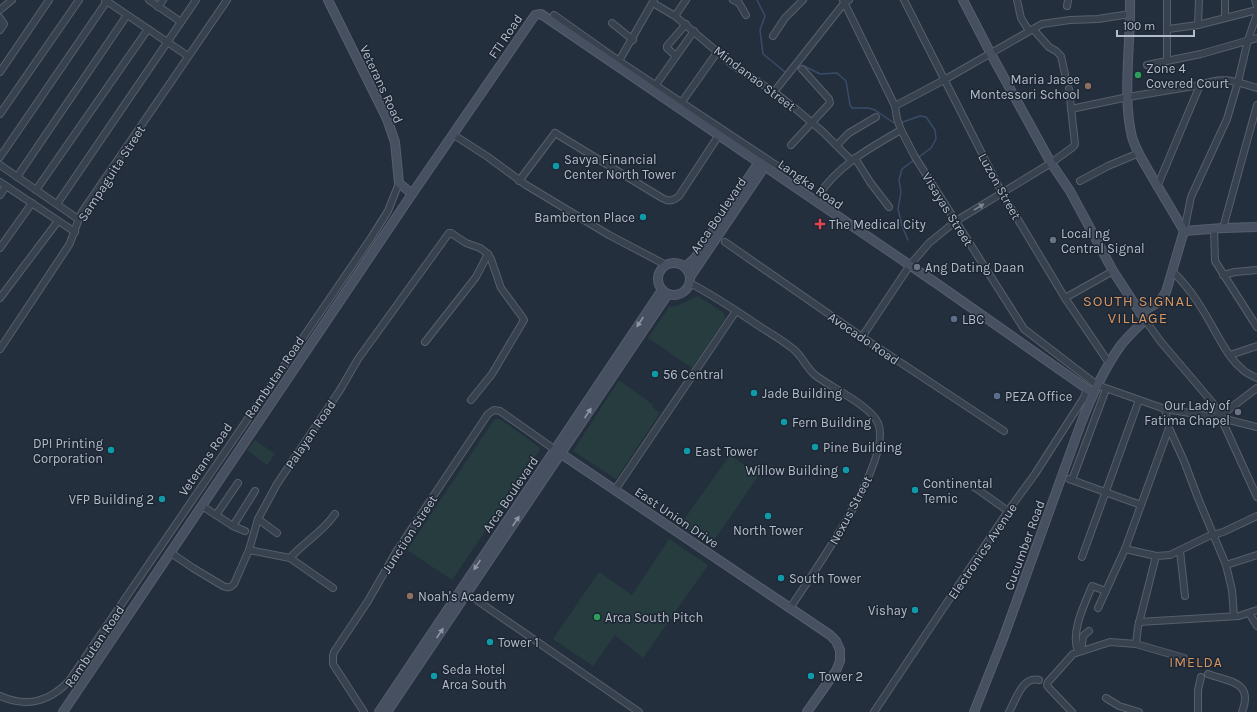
<svg xmlns="http://www.w3.org/2000/svg" width="1257" height="712" viewBox="0 0 1257 712" font-family="Karla,sans-serif">
<style>
.green{fill:#263c3f}
.lines{fill:none;stroke-linecap:round;stroke-linejoin:round}
.stream{stroke:#394c67;stroke-width:1.5}
.street-casing{stroke:#565f6c;stroke-width:8}
.secondary-casing{stroke:#565f6c;stroke-width:10}
.street{stroke:#38414e;stroke-width:6}
.secondary{stroke:#465061;stroke-width:8}
.oneway{fill:#7c8592}
.oneway2{fill:#8e96a5}
.leisure-dot{fill:#2e9e5b;stroke:#1d2633;stroke-width:1.5}
.education-dot{fill:#8d6e63;stroke:#1d2633;stroke-width:1.5}
.culture-dot{fill:#0f9aa8;stroke:#1d2633;stroke-width:1.5}
.health-dot{fill:#e0444e;stroke:#1d2633;stroke-width:1.5}
.worship-dot{fill:#6b7280;stroke:#1d2633;stroke-width:1.5}
.service-dot{fill:#5c6f8a;stroke:#1d2633;stroke-width:1.5}
.labels{text-anchor:middle;stroke-width:3;stroke-linejoin:round;paint-order:stroke}
.street-label{font-size:13px;fill:#b4bcc9;stroke:#1d2633}
.poi-label{font-size:13px;fill:#b4bcc9;stroke:#1d2633;text-anchor:start}
.neighbourhood-label{font-size:14px;letter-spacing:1px;fill:#d59563;stroke:#1d2633}
.quarter-label{font-size:15px;letter-spacing:1px;fill:#d59563;stroke:#1d2633}
</style>
<rect width="100%" height="100%" fill="#242f3e"/>
<!-- green -->
<g class="green">
<path d="M698 296 724 313 725 319 692 368 648 338 669 307 677 306Z"/>
<path d="M619 380 653 405 652 407 660 413 616 479 573 451Z"/>
<path d="M497 419H500L539 447 540 450 452 580 407 550 494 420Z"/>
<path d="M255 440 275 454 267 465 247 450Z"/>
<path d="M730 455 759 475 711 545 681 524Z"/>
<path d="M669 539 708 565 643 658 615 635 593 666 553 639 599 572 632 595Z"/>
</g>
<g class="lines">
<!-- stream -->
<g class="stream">
<path d="M757 0 765 16 760 30 763 54 785 72H787"/>
<path d="M796 69 804 66 820 74 837 73 846 81 850 105 852 108H868L875 110 894 123"/>
<path d="M900 123 920 116 926 117 935 130 936 139 931 148 919 157"/>
<path d="M908 240 902 226 898 209 901 192 899 180 902 169 914 160"/>
</g>
<defs>
<g id="street">
<path d="M105 0 188 56"/>
<path d="M149 0 181 22"/>
<path d="M733 0 739 3 746 15"/>
<path d="M843 0 895 106 897 119 901 130 915 157 1024 329 1097 385 1165 409 1221 418 1257 427"/>
<path d="M904 0 1002 193 1065 298 1109 363"/>
<path d="M1017 0 1021 18 1029 31"/>
<path d="M1167 0V60"/>
<path d="M1255 0 1257 6"/>
<path d="M653 3 675 16 734 66 774 92 797 110 823 132 851 160"/>
<path d="M1067 6 1068 0"/>
<path d="M158 7 163 0"/>
<path d="M0 10 12 0"/>
<path d="M554 15 619 61 788 173"/>
<path d="M675 16 686 0"/>
<path d="M1225 17V0"/>
<path d="M0 18 4 24 0 30"/>
<path d="M612 23 633 40"/>
<path d="M1198 25 1199 0"/>
<path d="M1033 29 1049 47 1056 51 1061 56 1065 74"/>
<path d="M1168 29 1198 25 1257 10"/>
<path d="M773 36 785 18 803 0"/>
<path d="M676 56 667 48V46L686 24"/>
<path d="M619 61 654 0"/>
<path d="M1147 65 1201 54 1257 38"/>
<path d="M0 72 49 0"/>
<path d="M655 86 694 31"/>
<path d="M774 92 845 2 849 0"/>
<path d="M684 99 718 51"/>
<path d="M895 106 944 80 1042 24 1070 20 1098 19 1130 14"/>
<path d="M1071 109 1128 97 1200 85C1224 76 1234 81 1257 88"/>
<path d="M0 114 79 0"/>
<path d="M555 133 662 198C669 202 673 201 679 196L719 135"/>
<path d="M454 135 488 157 526 185 609 235 666 265"/>
<path d="M791 145 830 103 829 99 802 69"/>
<path d="M837 145 849 133 876 117"/>
<path d="M0 157 107 1"/>
<path d="M855 158 870 182 889 207"/>
<path d="M0 165 78 219"/>
<path d="M17 177 127 15"/>
<path d="M519 181 555 133"/>
<path d="M1080 181 1108 166 1139 153"/>
<path d="M0 182 75 232"/>
<path d="M1157 187 1200 85"/>
<path d="M36 190 148 29"/>
<path d="M0 195 6 186"/>
<path d="M818 196C838 165 870 148 901 130"/>
<path d="M57 204 196 0"/>
<path d="M1214 228 1215 261 1257 327"/>
<path d="M1223 228 1257 105"/>
<path d="M1184 231 1191 197 1227 119 1238 82 1248 40 1257 14"/>
<path d="M725 242 862 337 1004 431"/>
<path d="M0 248 32 203"/>
<path d="M1173 272C1191 289 1204 311 1216 333 1223 345 1230 359 1241 368 1245 373 1251 375 1257 378"/>
<path d="M1223 275 1235 272 1257 270"/>
<path d="M690 283C714 296 737 311 759 326 770 333 782 340 792 348 802 355 806 368 815 375 830 387 871 406 878 423 894 459 812 575 790 608"/>
<path d="M0 298 58 221"/>
<path d="M1065 298 1113 271"/>
<path d="M1145 320 1161 342 1212 402 1221 418 1257 497"/>
<path d="M862 337 910 265 929 243 956 221 1051 163 1073 147 1075 144 1069 89"/>
<path d="M425 342 476 277 488 254"/>
<path d="M0 349 69 245C74 234 77 222 82 212L227 0"/>
<path d="M1230 355 1257 346"/>
<path d="M1165 409 1169 428 1184 461 1198 498 1226 565 1232 590 1234 616"/>
<path d="M1220 416 1257 388"/>
<path d="M1069 479 1141 505"/>
<path d="M1072 480 1106 389"/>
<path d="M970 484 1008 511"/>
<path d="M615 490 736 311"/>
<path d="M202 506 233 526 245 531"/>
<path d="M216 515 238 483"/>
<path d="M258 519 277 533"/>
<path d="M233 526 255 491"/>
<path d="M1125 549 1156 556 1170 555 1209 536 1223 532 1257 516"/>
<path d="M249 550 290 558 333 588"/>
<path d="M1180 551 1185 596"/>
<path d="M171 553 193 568 223 586C228 588 230 588 234 584L249 550 258 519 277 484 340 390 358 359 449 233H451L466 243 480 248 488 254 491 259 501 288 523 318 524 320 492 374 471 400"/>
<path d="M1082 557 1139 400"/>
<path d="M290 558C304 542 323 532 335 514"/>
<path d="M1226 565 1257 555"/>
<path d="M478 601 639 712"/>
<path d="M1098 608 1125 549 1169 428"/>
<path d="M1249 613 1257 626"/>
<path d="M1139 622 1239 616 1257 610"/>
<path d="M1136 644 1138 627 1156 556"/>
<path d="M1078 651C1070 633 1085 603 1092 586L1106 591"/>
<path d="M1079 651 1082 645 1083 636 1089 631"/>
<path d="M1208 674C1229 682 1254 681 1242 712"/>
<path d="M0 696C27 708 49 702 69 681L371 238 388 211 399 183"/>
<path d="M1106 698 1119 706 1139 712"/>
<path d="M364 712 333 664V656L334 652 368 601 396 552 488 414 494 410 500 411 554 449"/>
<path d="M874 712 1008 511 1035 474 1083 399 1087 390"/>
<path d="M1009 712C1016 700 1022 676 1039 680"/>
<path d="M1072 712 1049 688 1047 685 1048 682 1073 654 1110 642 1136 644 1184 658"/>
<path d="M1198 712V690L1201 677"/>
</g>
<g id="secondary">
<path d="M328 0 387 119 395 142 399 183 412 194"/>
<path d="M963 0 991 54 1051 163 1070 191 1113 271 1145 320C1137 328 1128 336 1121 345 1103 370 1091 397 1080 426L1003 639 974 712"/>
<path d="M1130 0C1131 43 1122 97 1132 137 1135 148 1141 158 1147 168 1159 189 1172 210 1184 231"/>
<path d="M1184 231 1223 228 1257 227"/>
<circle cx="674" cy="279" r="16"/>
<path d="M685 267 695 258 759 162"/>
<path d="M690 277 765 166"/>
<path d="M1140 313 1159 302 1166 292 1184 231"/>
<path d="M557 451 790 608 830 635 836 641 840 650V661L836 671 807 712"/>
<path d="M63 712 412 194 535 15 541 14 936 283 1093 393"/>
<path d="M379 712 662 290"/>
<path d="M387 712 668 294"/>
</g>
</defs>
<!-- street casing -->
<use href="#street" class="street-casing"/>
<!-- secondary casing -->
<use href="#secondary" class="secondary-casing"/>
<!-- street -->
<use href="#street" class="street"/>
<!-- secondary -->
<use href="#secondary" class="secondary"/>
</g>
<!-- one-way arrows -->
<defs><path id="oneway-solid" d="M-6-.8H1V-3.2L6.5 0L1 3.2V.8H-6Z"/></defs>
<use class="oneway" href="#oneway-solid" transform="translate(979 207) rotate(-32)"/>
<g class="oneway2">
<use href="#oneway-solid" transform="translate(640 322) rotate(124)"/>
<use href="#oneway-solid" transform="translate(588 413) rotate(-56)"/>
<use href="#oneway-solid" transform="translate(516 521) rotate(-56)"/>
<use href="#oneway-solid" transform="translate(477 565) rotate(124)"/>
<use href="#oneway-solid" transform="translate(440 633) rotate(-56)"/>
</g>
<!-- markers -->
<g class="leisure-dot">
<circle cx="1138" cy="75" r="4"/>
<circle cx="597" cy="617" r="4"/>
</g>
<g class="education-dot">
<circle cx="1088" cy="86" r="4"/>
<circle cx="410" cy="596" r="4"/>
</g>
<g class="culture-dot">
<circle cx="556" cy="166" r="4"/>
<circle cx="643" cy="217" r="4"/>
<circle cx="655" cy="374" r="4"/>
<circle cx="754" cy="393" r="4"/>
<circle cx="784" cy="422" r="4"/>
<circle cx="815" cy="447" r="4"/>
<circle cx="111" cy="450" r="4"/>
<circle cx="687" cy="451" r="4"/>
<circle cx="846" cy="470" r="4"/>
<circle cx="915" cy="490" r="4"/>
<circle cx="162" cy="499" r="4"/>
<circle cx="768" cy="516" r="4"/>
<circle cx="781" cy="578" r="4"/>
<circle cx="915" cy="610" r="4"/>
<circle cx="490" cy="642" r="4"/>
<circle cx="434" cy="676" r="4"/>
<circle cx="811" cy="676" r="4"/>
</g>
<path class="health-dot" d="M818 218h4v4h4v4h-4v4h-4v-4h-4v-4h4z"/>
<g class="worship-dot">
<circle cx="1053" cy="240" r="4"/>
<circle cx="917" cy="267" r="4"/>
<circle cx="1238" cy="412" r="4"/>
</g>
<g class="service-dot">
<circle cx="954" cy="319" r="4"/>
<circle cx="997" cy="396" r="4"/>
</g>
<g class="labels">
<!-- street labels -->
<g class="street-label">
<text transform="translate(505 36) rotate(-56)" y="5">FTI Road</text>
<text transform="translate(755 78) rotate(37)" y="5">Mindanao Street</text>
<text transform="translate(382 84) rotate(65)" y="5">Veterans Road</text>
<text transform="translate(111 173) rotate(-57)" y="5">Sampaguita Street</text>
<text transform="translate(811 184) rotate(35)" y="5">Langka Road</text>
<text transform="translate(1000 186) rotate(61)" y="5">Luzon Street</text>
<text transform="translate(948 209) rotate(58)" y="5">Visayas Street</text>
<text transform="translate(718 215) rotate(-56)" y="5">Arca Boulevard</text>
<text transform="translate(864 338) rotate(34)" y="5">Avocado Road</text>
<text transform="translate(274 377) rotate(-56)" y="5">Rambutan Road</text>
<text transform="translate(310 434) rotate(-56)" y="5">Palayan Road</text>
<text transform="translate(205 459) rotate(-56)" y="5">Veterans Road</text>
<text transform="translate(510 494) rotate(-56)" y="5">Arca Boulevard</text>
<text transform="translate(850 510) rotate(-62)" y="5">Nexus Street</text>
<text transform="translate(677 517) rotate(34)" y="5">East Union Drive</text>
<text transform="translate(409 534) rotate(-57)" y="5">Junction Street</text>
<text transform="translate(1024 545) rotate(-70)" y="5">Cucumber Road</text>
<text transform="translate(982 551) rotate(-56)" y="5">Electronics Avenue</text>
<text transform="translate(94 646) rotate(-56)" y="5">Rambutan Road</text>
</g>
<!-- poi labels -->
<g class="poi-label">
<text x="1146" y="73">Zone 4<tspan x="1146" dy="15">Covered Court</tspan></text>
<text x="1080" y="84" text-anchor="end">Maria Jasee<tspan x="1080" dy="15">Montessori School</tspan></text>
<text x="564" y="164">Savya Financial<tspan x="564" dy="15">Center North Tower</tspan></text>
<text x="635" y="222" text-anchor="end">Bamberton Place</text>
<text x="829" y="229">The Medical City</text>
<text x="1061" y="238">Local ng<tspan x="1061" dy="15">Central Signal</tspan></text>
<text x="925" y="272">Ang Dating Daan</text>
<text x="962" y="324">LBC</text>
<text x="663" y="379">56 Central</text>
<text x="762" y="398">Jade Building</text>
<text x="1005" y="401">PEZA Office</text>
<text x="1230" y="410" text-anchor="end">Our Lady of<tspan x="1230" dy="15">Fatima Chapel</tspan></text>
<text x="792" y="427">Fern Building</text>
<text x="103" y="448" text-anchor="end">DPI Printing<tspan x="103" dy="15">Corporation</tspan></text>
<text x="823" y="452">Pine Building</text>
<text x="695" y="456">East Tower</text>
<text x="838" y="475" text-anchor="end">Willow Building</text>
<text x="923" y="488">Continental<tspan x="923" dy="15">Temic</tspan></text>
<text x="154" y="504" text-anchor="end">VFP Building 2</text>
<text x="768" y="535" text-anchor="middle">North Tower</text>
<text x="789" y="583">South Tower</text>
<text x="418" y="601">Noah's Academy</text>
<text x="907" y="615" text-anchor="end">Vishay</text>
<text x="605" y="622">Arca South Pitch</text>
<text x="498" y="647">Tower 1</text>
<text x="442" y="674">Seda Hotel<tspan x="442" dy="15">Arca South</tspan></text>
<text x="819" y="681">Tower 2</text>
</g>
<!-- neighbourhood labels -->
<g class="neighbourhood-label">
<text x="1196" y="667">IMELDA</text>
</g>
<!-- quarter labels -->
<g class="quarter-label">
<text x="1138" y="306">SOUTH SIGNAL<tspan x="1138" dy="17">VILLAGE</tspan></text>
</g>
</g>
<!-- scale -->
<path d="M1117 30v6h77v-6" fill="none" stroke="#b4bcc9" stroke-width="2"/>
<text x="1123" y="30" font-size="12" fill="#b4bcc9" stroke="#1d2633" stroke-width="3" paint-order="stroke">100 m</text>
</svg>
